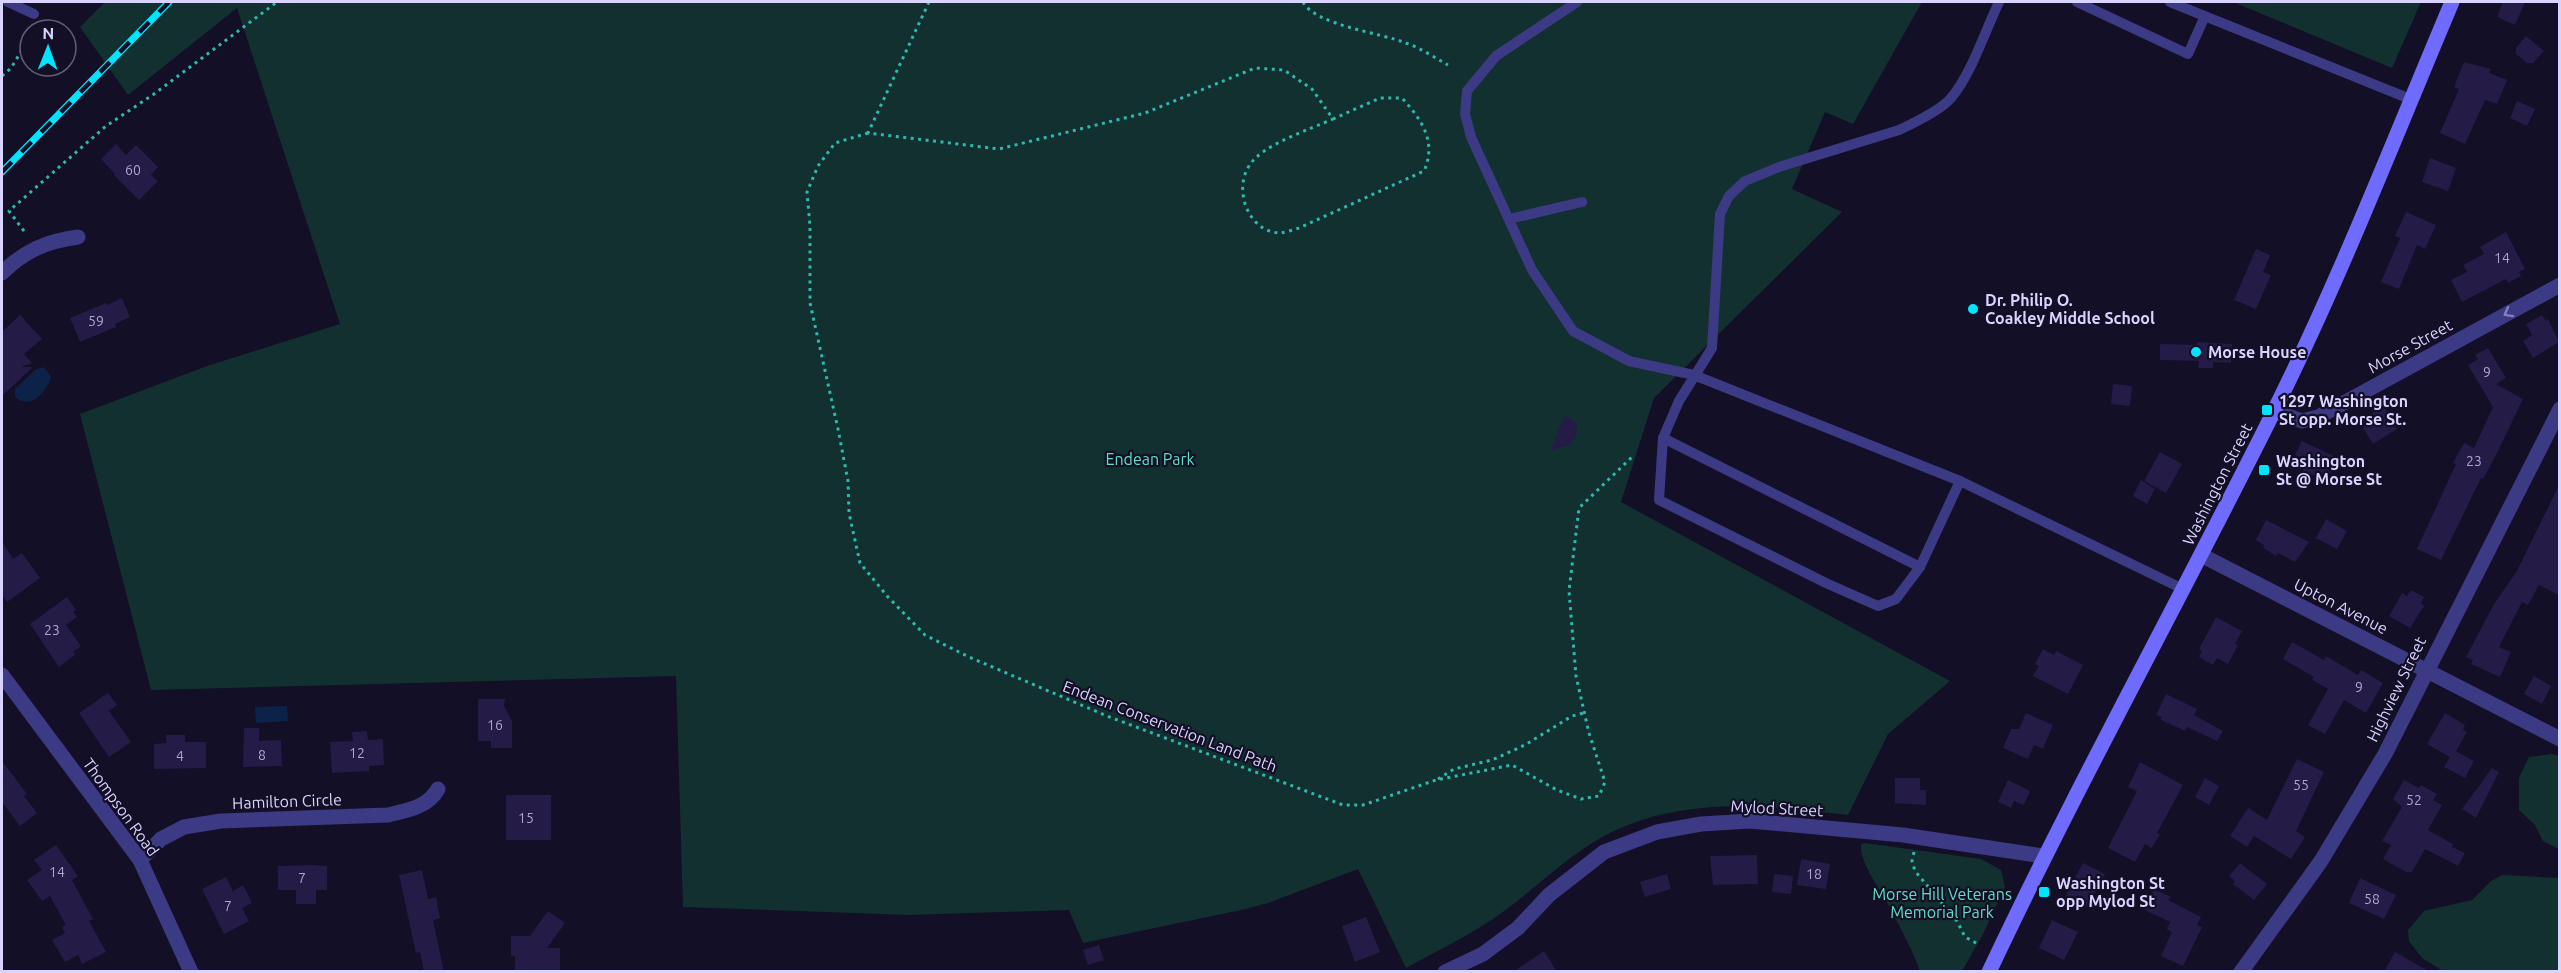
<svg xmlns="http://www.w3.org/2000/svg" width="2561" height="973" viewBox="0 0 2561 973" font-family="Ubuntu,sans-serif">
<style>
.green{fill:#12302f}
.water{fill:#0c2248}
.building{fill:#241b47}
.lines{fill:none;stroke-linecap:round;stroke-linejoin:round}
.path{stroke:#2fb8b0;stroke-width:3;stroke-dasharray:3 4.5;stroke-linecap:butt}
.service{stroke:#3d3a85;stroke-width:10}
.minor{stroke:#3d3a85;stroke-width:15}
.tertiary{stroke:#3d3a85;stroke-width:15}
.secondary{stroke:#6f6bff;stroke-width:15}
.rail-casing{stroke:#00e5ff;stroke-width:7}
.rail{stroke:#130f26;stroke-width:4.5;stroke-dasharray:14;stroke-linecap:butt}
.oneway{stroke:#837fbc}
.poi-dot{fill:#00e5ff;stroke:#130f26;stroke-width:2}
.labels{text-anchor:middle;stroke-width:4.5;stroke-linejoin:round;paint-order:stroke}
.number-label{font-size:14px;fill:#aca6d1}
.poi-label{font-size:16px;font-weight:bold;fill:#d9d4ff;stroke:#130f26;text-anchor:start}
.street-label{font-size:16px;fill:#d9d4ff;stroke:#130f26}
.park-label{font-size:16px;fill:#5fe0c0;stroke:#130f26}
</style>
<rect width="100%" height="100%" fill="#130f26"/>
<!-- green -->
<g class="green">
<path d="M105 2H1922L1853 124 1825 112 1792 189 1842 212 1654 398 1621 502 1950 681 1888 734 1848 815C1770 806 1697 797 1623 827 1574 847 1537 889 1493 919 1466 937 1435 952 1406 968L1358 869 1268 903 1241 910 1083 943 1069 910 909 915 683 907 676 676 151 690 80 414 207 366 340 324 237 8 128 95 80 27Z"/>
<path d="M2233 2H2421L2392 68Z"/>
<path d="M2552 754 2559 756V849L2543 841 2535 825 2519 810V778L2529 757Z"/>
<path d="M1865 843 1981 859 2001 870 2005 887 1982 936 1962 971H1920C1913 951 1902 931 1892 912 1884 894 1859 864 1861 844Z"/>
<path d="M2502 875 2559 878V971H2443L2422 958 2409 941 2408 930 2424 911 2472 900 2491 881Z"/>
</g>
<!-- water -->
<g class="water">
<path d="M44 367 51 377C47 391 31 411 15 397V389L35 370Z"/>
<path d="M287 706 288 721 256 723 255 707Z"/>
</g>
<!-- building -->
<g class="building">
<path d="M2503 2H2525L2515 25 2497 17Z"/>
<path d="M2526 36 2544 51 2533 63H2527L2516 54V48Z"/>
<path d="M2464 62 2491 69 2489 73 2507 80 2497 104 2485 100 2465 144 2440 133 2459 89 2454 87Z"/>
<path d="M2517 101 2535 109 2527 126 2510 118Z"/>
<path d="M116 144 126 155 136 145 158 167 151 175 158 181 139 200 114 175 115 174 101 159Z"/>
<path d="M2430 158 2456 168 2448 191 2422 182Z"/>
<path d="M2406 212 2436 225 2425 249 2417 245 2399 289 2381 282 2400 238 2395 236Z"/>
<path d="M2506 232 2525 269 2519 272 2521 276 2508 283 2506 279 2462 302 2451 280 2467 272 2463 265 2484 254 2480 247Z"/>
<path d="M2256 249 2270 255 2263 272 2271 275 2256 309 2234 300Z"/>
<path d="M122 298 130 317 115 324 116 327 80 342 70 318 106 303 107 305Z"/>
<path d="M20 315 42 339 24 354 32 363 21 367H33L2 396V332Z"/>
<path d="M2542 315 2546 321 2548 319 2559 342 2533 358 2523 341 2532 335 2526 324Z"/>
<path d="M2197 342 2232 344 2231 363 2213 362V368H2198L2199 361 2160 360V344L2197 345Z"/>
<path d="M2488 348 2506 378 2496 384 2523 399 2497 453 2483 479 2481 478 2441 560 2417 549 2456 464 2453 463 2464 443 2474 448 2493 407 2468 365 2478 359 2475 355Z"/>
<path d="M2113 384 2132 386 2130 406 2111 404Z"/>
<path d="M2384 406 2397 429 2373 444 2359 421Z"/>
<path d="M1564 416 1573 419 1577 426 1576 436 1569 445 1551 450Z"/>
<path d="M2302 441 2338 458 2330 474 2325 472 2322 479 2296 467 2301 457 2295 455Z"/>
<path d="M2160 452 2182 464 2166 493 2144 481Z"/>
<path d="M2141 480 2155 489 2147 504 2133 496Z"/>
<path d="M2559 485V595L2539 585 2528 605 2522 602 2499 647 2511 652 2500 677 2471 664 2473 660 2466 657 2494 604 2517 571Z"/>
<path d="M2326 519 2347 531 2337 549 2316 538Z"/>
<path d="M2266 520 2309 542 2295 562 2278 553 2276 556 2263 548 2265 546 2256 540Z"/>
<path d="M2 541 13 559 22 553 40 578 7 602 2 594Z"/>
<path d="M2411 590 2424 597 2421 603 2424 606 2410 628 2389 616 2402 593 2407 596Z"/>
<path d="M67 597 76 610 73 612 77 617 66 625 81 646 73 652 75 655 59 667 30 624Z"/>
<path d="M2216 617 2242 631 2235 644 2238 645 2228 664 2217 658 2213 665 2199 657 2202 651 2199 649Z"/>
<path d="M2292 642 2324 660 2326 656 2358 675 2361 670 2383 683 2366 713 2344 700 2325 734 2308 725 2328 689 2312 680 2314 677 2283 659Z"/>
<path d="M2043 649 2054 655 2056 651 2083 665 2068 694 2033 676 2039 666 2035 664Z"/>
<path d="M2534 676 2551 686 2542 704 2524 694Z"/>
<path d="M108 693 117 705 109 711 131 742 109 757 79 713Z"/>
<path d="M2166 694 2197 709 2194 715 2223 731 2217 741 2187 727 2185 731 2161 720 2162 717 2156 715Z"/>
<path d="M478 699H505L504 706 512 721V748H491V741H478Z"/>
<path d="M2026 713 2053 725 2043 749 2034 745 2028 759 2003 748 2011 729H2019Z"/>
<path d="M2445 713 2465 725 2463 730 2467 732 2456 751 2474 761 2465 778 2444 767 2450 757 2427 744Z"/>
<path d="M244 728H259V741L281 740 282 766 243 767Z"/>
<path d="M367 731 368 740 383 739 384 765 369 766V771L332 773 330 742 353 741 352 732Z"/>
<path d="M166 735H185V742H206V768L154 769V744L166 743Z"/>
<path d="M2297 759 2324 772 2296 831 2305 837 2291 859 2254 836 2247 847 2230 836 2248 808 2267 820Z"/>
<path d="M2 761 27 794 24 796 37 813 20 826 2 802Z"/>
<path d="M2140 762 2183 785 2157 833 2160 834 2152 848 2145 844 2135 862 2108 848 2137 791 2128 787Z"/>
<path d="M2492 768 2499 772 2476 818 2462 809Z"/>
<path d="M1895 778H1920V790H1926V805L1895 803Z"/>
<path d="M2205 778 2219 786 2209 805 2195 797Z"/>
<path d="M2008 780 2030 791 2024 805 2014 801 2011 808 1998 802Z"/>
<path d="M2404 780 2419 788 2421 785 2437 794 2433 800 2442 805 2428 830 2453 844 2452 847 2465 853 2458 866 2425 849 2412 872H2406L2383 859 2391 845 2382 841 2402 807 2393 799Z"/>
<rect x="506" y="795" width="45" height="45"/>
<path d="M56 845 78 876 72 880 93 919 89 921 106 952 82 964 78 955 65 962 52 940 65 933 62 927 66 925 50 896 42 901 27 880 42 870 34 860Z"/>
<path d="M1757 855 1758 884 1713 885 1710 856Z"/>
<path d="M1801 859 1830 864 1826 889 1797 885Z"/>
<path d="M2083 863 2105 874 2087 907 2066 895Z"/>
<path d="M2240 863 2267 884 2254 900 2233 884 2235 881 2229 876Z"/>
<path d="M313 865 327 866V890H316V904H296V890H278V866Z"/>
<path d="M422 870 428 899 436 897 440 918 433 920 444 972H424L420 952 416 953 399 875Z"/>
<path d="M1667 874 1671 889 1645 897 1640 882Z"/>
<path d="M1774 874 1793 876 1791 894 1772 892Z"/>
<path d="M226 877 233 891 243 885 252 903 242 908 249 921 224 934 202 889Z"/>
<path d="M2360 878 2396 895 2384 919 2349 903Z"/>
<path d="M2154 889 2171 897 2168 900 2201 917 2197 925 2202 927 2183 966 2161 956 2172 932 2167 929 2170 922 2145 910Z"/>
<path d="M548 911 565 923 547 948H560V972H515V956H511V936H530Z"/>
<path d="M1366 917 1380 952 1355 962 1342 926Z"/>
<path d="M2052 920 2078 932 2064 960 2039 948Z"/>
<path d="M1099 945 1104 960 1088 965 1083 950Z"/>
<path d="M1544 951 1557 972H1513Z"/>
<path d="M2395 952 2430 972H2384Z"/>
</g>
<g class="lines">
<!-- path -->
<g class="path">
<path d="M929 2 868 133 999 149 1145 113 1255 68 1284 70 1312 89 1333 119 1380 98H1402C1422 120 1437 142 1424 171L1299 228C1293 230 1286 232 1281 233 1249 233 1233 191 1249 166 1261 145 1311 129 1333 119"/>
<path d="M1303 2C1315 25 1381 33 1406 43 1421 48 1435 58 1448 65"/>
<path d="M2 76 11 68 30 37"/>
<path d="M868 133 835 143 818 166 807 192 810 226V303L838 429 848 481 849 513 860 563 888 597 925 635 969 657 1107 716 1343 805H1363L1436 780 1512 765 1557 790 1581 799 1599 796 1605 782 1589 733 1576 676 1569 591 1579 508 1632 457"/>
<path d="M24 231 9 211 106 126 154 94 277 2"/>
<path d="M1438 779 1454 769 1492 760 1525 745 1572 716 1584 713"/>
<path d="M1914 852 1912 861 1915 871 1957 921 1965 937 1978 944"/>
<path d="M1937 895 1944 889"/>
</g>
<!-- service -->
<g class="service">
<path d="M8 2 34 14"/>
<path d="M1577 2 1496 56 1467 91 1465 114 1471 137 1532 270 1573 331 1629 361 1694 375 1960 481 2183 589"/>
<path d="M2077 2 2188 54 2205 16"/>
<path d="M2170 2 2410 99"/>
<path d="M1509 219 1582 202"/>
<path d="M1663 438 1659 500 1828 584 1878 606 1896 599 1920 567"/>
<path d="M1960 481 1920 567 1663 438 1679 401 1712 348 1720 214 1729 196 1745 181 1779 167 1899 130C1914 123 1941 110 1951 98 1972 73 1985 31 1999 2"/>
</g>
<!-- minor -->
<g class="minor">
<path d="M2 273C24 251 47 241 78 237"/>
<path d="M2274 411 2302 421 2318 417 2560 285"/>
<path d="M2201 555 2560 739"/>
<path d="M2 675 140 860 191 972"/>
<path d="M140 860 161 839 184 827 221 821 388 815C408 810 428 807 438 789"/>
<path d="M2241 972 2321 861 2385 754 2560 409"/>
</g>
<!-- tertiary -->
<path class="tertiary" d="M1445 972 1483 954 1518 928 1549 895 1604 852 1657 832 1701 824 1750 821 1903 835 2043 856"/>
<!-- secondary -->
<path class="secondary" d="M1989 972C2078 783 2180 600 2273 413 2340 279 2394 139 2452 2"/>
<defs>
<path id="rail" d="M2 172 169 2"/>
</defs>
<!-- rail casing -->
<use href="#rail" class="rail-casing"/>
<!-- rail -->
<use href="#rail" class="rail"/>
</g>
<!-- one-way arrows -->
<defs><path id="oneway-chevron" d="M-2-3.5L2.5 0L-2 3.5" fill="none" stroke-width="1.6" stroke-linecap="round" stroke-linejoin="round" transform="scale(1.5)"/></defs>
<use class="oneway" href="#oneway-chevron" transform="translate(2508 313) rotate(151)"/>
<!-- markers -->
<g class="poi-dot">
<circle cx="1973" cy="309" r="6"/>
<circle cx="2196" cy="352" r="6"/>
<rect x="2261" y="404" width="12" height="12" rx="3"/>
<rect x="2258" y="464" width="12" height="12" rx="3"/>
<rect x="2038" y="886" width="12" height="12" rx="3"/>
</g>
<g class="labels">
<!-- number labels -->
<g class="number-label">
<text x="133" y="175">60</text>
<text x="2502" y="263">14</text>
<text x="96" y="326">59</text>
<text x="2487" y="377">9</text>
<text x="2474" y="466">23</text>
<text x="52" y="635">23</text>
<text x="2359" y="692">9</text>
<text x="495" y="730">16</text>
<text x="357" y="758">12</text>
<text x="262" y="760">8</text>
<text x="180" y="761">4</text>
<text x="2301" y="790">55</text>
<text x="2414" y="805">52</text>
<text x="526" y="823">15</text>
<text x="57" y="877">14</text>
<text x="1814" y="879">18</text>
<text x="302" y="883">7</text>
<text x="2372" y="904">58</text>
<text x="228" y="911">7</text>
</g>
<!-- poi labels -->
<g class="poi-label">
<text x="1985" y="306">Dr. Philip O.<tspan x="1985" dy="18">Coakley Middle School</tspan></text>
<text x="2208" y="358">Morse House</text>
<text x="2279" y="407">1297 Washington<tspan x="2279" dy="18">St opp. Morse St.</tspan></text>
<text x="2276" y="467">Washington<tspan x="2276" dy="18">St @ Morse St</tspan></text>
<text x="2056" y="889">Washington St<tspan x="2056" dy="18">opp Mylod St</tspan></text>
</g>
<!-- street labels -->
<g class="street-label">
<text transform="translate(2410 346) rotate(-29)" y="6">Morse Street</text>
<text transform="translate(2217 484) rotate(-63)" y="6">Washington Street</text>
<text transform="translate(2341 606) rotate(27)" y="6">Upton Avenue</text>
<text transform="translate(2396 689) rotate(-64)" y="6">Highview Street</text>
<text transform="translate(1170 726) rotate(21)" y="6">Endean Conservation Land Path</text>
<text transform="translate(287 801) rotate(-2)" y="6">Hamilton Circle</text>
<text transform="translate(121 807) rotate(54)" y="6">Thompson Road</text>
<text transform="translate(1777 808) rotate(3)" y="6">Mylod Street</text>
</g>
<!-- park labels -->
<g class="park-label">
<text x="1150" y="465">Endean Park</text>
<text x="1942" y="900">Morse Hill Veterans<tspan x="1942" dy="18">Memorial Park</tspan></text>
</g>
</g>
<!-- border -->
<rect width="2561" height="973" fill="none" stroke="#d9d4ff" stroke-width="6"/>
<!-- north arrow -->
<g transform="translate(48 48) rotate(1)"><circle r="28" fill="#130f26" stroke="#625e7d" stroke-width="1.5"/>
<path d="M0-4.5L10 22L0 15L-10 22Z" fill="#00e5ff"/>
<text y="-9" font-size="16" font-weight="bold" text-anchor="middle" fill="#d9d4ff">N</text>
</g>
</svg>
